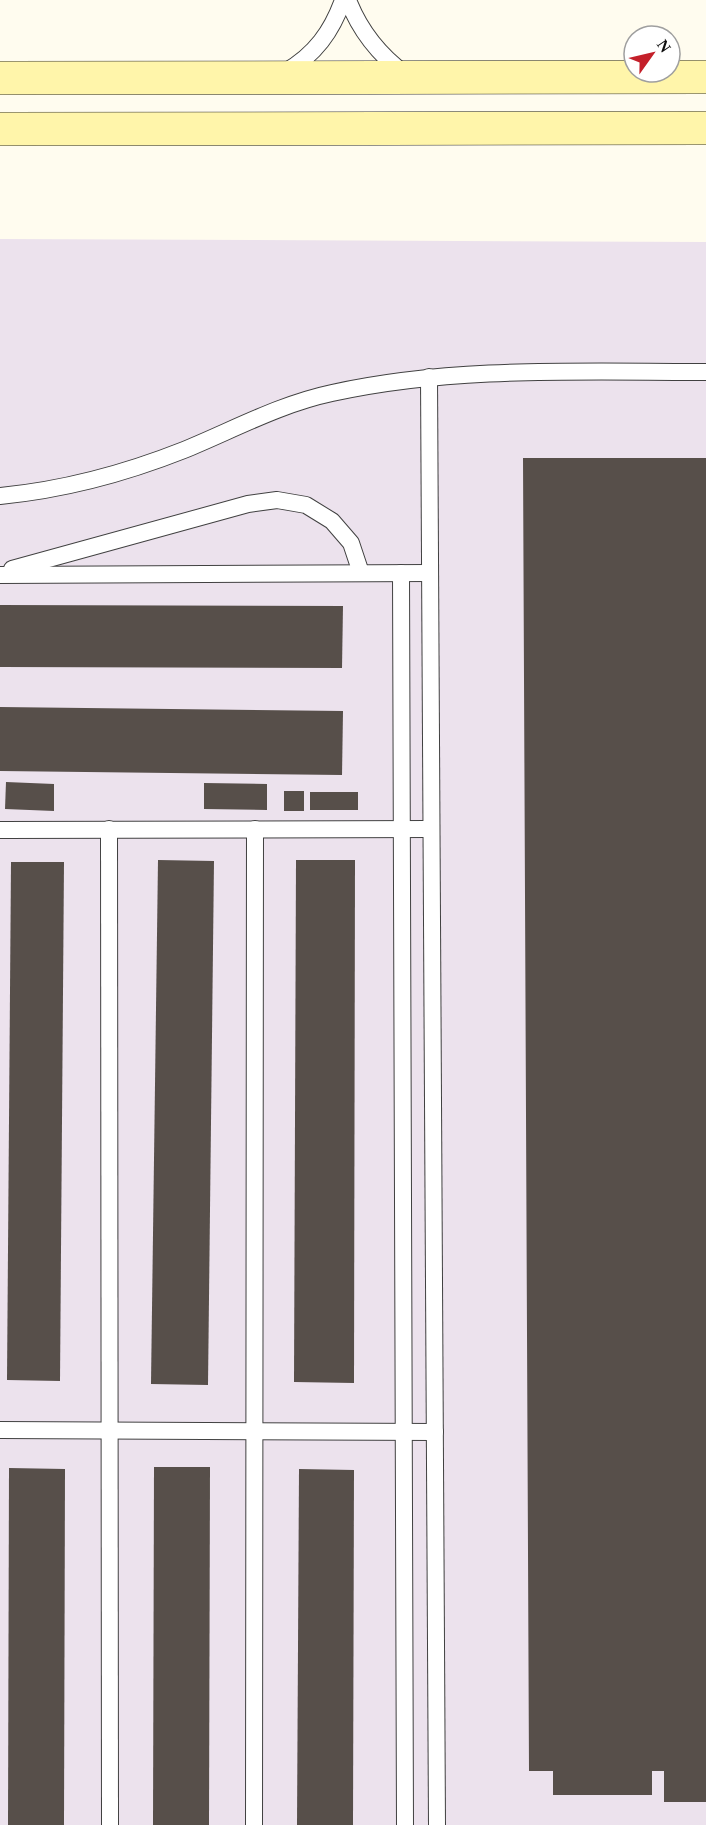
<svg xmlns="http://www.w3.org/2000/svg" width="706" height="1825" viewBox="0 0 706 1825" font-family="Georgia,serif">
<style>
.industrial{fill:#ece2ed}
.building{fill:#574f4a}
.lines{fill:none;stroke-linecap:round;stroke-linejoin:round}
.lane-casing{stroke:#414141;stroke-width:18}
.secondary-casing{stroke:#303030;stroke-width:34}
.lane{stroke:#fff;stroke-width:16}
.secondary{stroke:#fff5aa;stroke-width:33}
</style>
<rect width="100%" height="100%" fill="#fffcef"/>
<!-- industrial -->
<path class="industrial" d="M0 239 706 242V1825H0Z"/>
<!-- building -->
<g class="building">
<path d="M523 458H706V1802H664V1771H652V1795H553V1771H529Z"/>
<path d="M0 605 343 606 342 668 0 667Z"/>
<path d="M0 707 343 711 342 775 0 771Z"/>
<path d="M6 782 54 784V811L5 809Z"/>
<path d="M204 783 267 784V810L204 809Z"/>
<rect x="284" y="791" width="20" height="20"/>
<rect x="310" y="792" width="48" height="18"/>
<path d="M158 860 214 861 208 1385 151 1384Z"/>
<path d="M296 860H355L354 1383 294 1382Z"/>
<path d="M11 862H64L60 1381 7 1380Z"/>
<path d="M154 1467H210L209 1825H153Z"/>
<path d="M9 1468 65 1469 64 1825H8Z"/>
<path d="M299 1469 354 1470 353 1825H297Z"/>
</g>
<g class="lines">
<defs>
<g id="lane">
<path d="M348 0C360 31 378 54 405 74"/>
<path d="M285 72C315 55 332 31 343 0"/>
<path d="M429 377 437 1825"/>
<path d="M0 496C62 490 126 473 184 450 233 430 280 404 332 393 454 366 581 372 706 372"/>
<path d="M12 569 248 504 277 500 306 505 332 521 351 543 361 573"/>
<path d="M401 573 405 1825"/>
<path d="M0 575 430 573"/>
<path d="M109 829 110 1825"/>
<path d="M0 830 431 829"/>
<path d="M0 1430 435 1432"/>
<path d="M254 1825 255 829"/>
</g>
<g id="secondary">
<path d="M0 78 706 77"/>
<path d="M0 129 706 128"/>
</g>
</defs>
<!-- lane casing -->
<use href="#lane" class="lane-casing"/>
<!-- secondary casing -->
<use href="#secondary" class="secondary-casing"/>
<!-- lane -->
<use href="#lane" class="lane"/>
<!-- secondary -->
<use href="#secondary" class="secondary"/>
</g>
<!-- north arrow -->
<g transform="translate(652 54) rotate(56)"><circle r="28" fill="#ffffff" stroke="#9f9f9f" stroke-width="1.5"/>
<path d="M0-4.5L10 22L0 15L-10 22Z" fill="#c4202a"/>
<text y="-9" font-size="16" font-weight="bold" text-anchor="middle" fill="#0e0e0e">N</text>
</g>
</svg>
